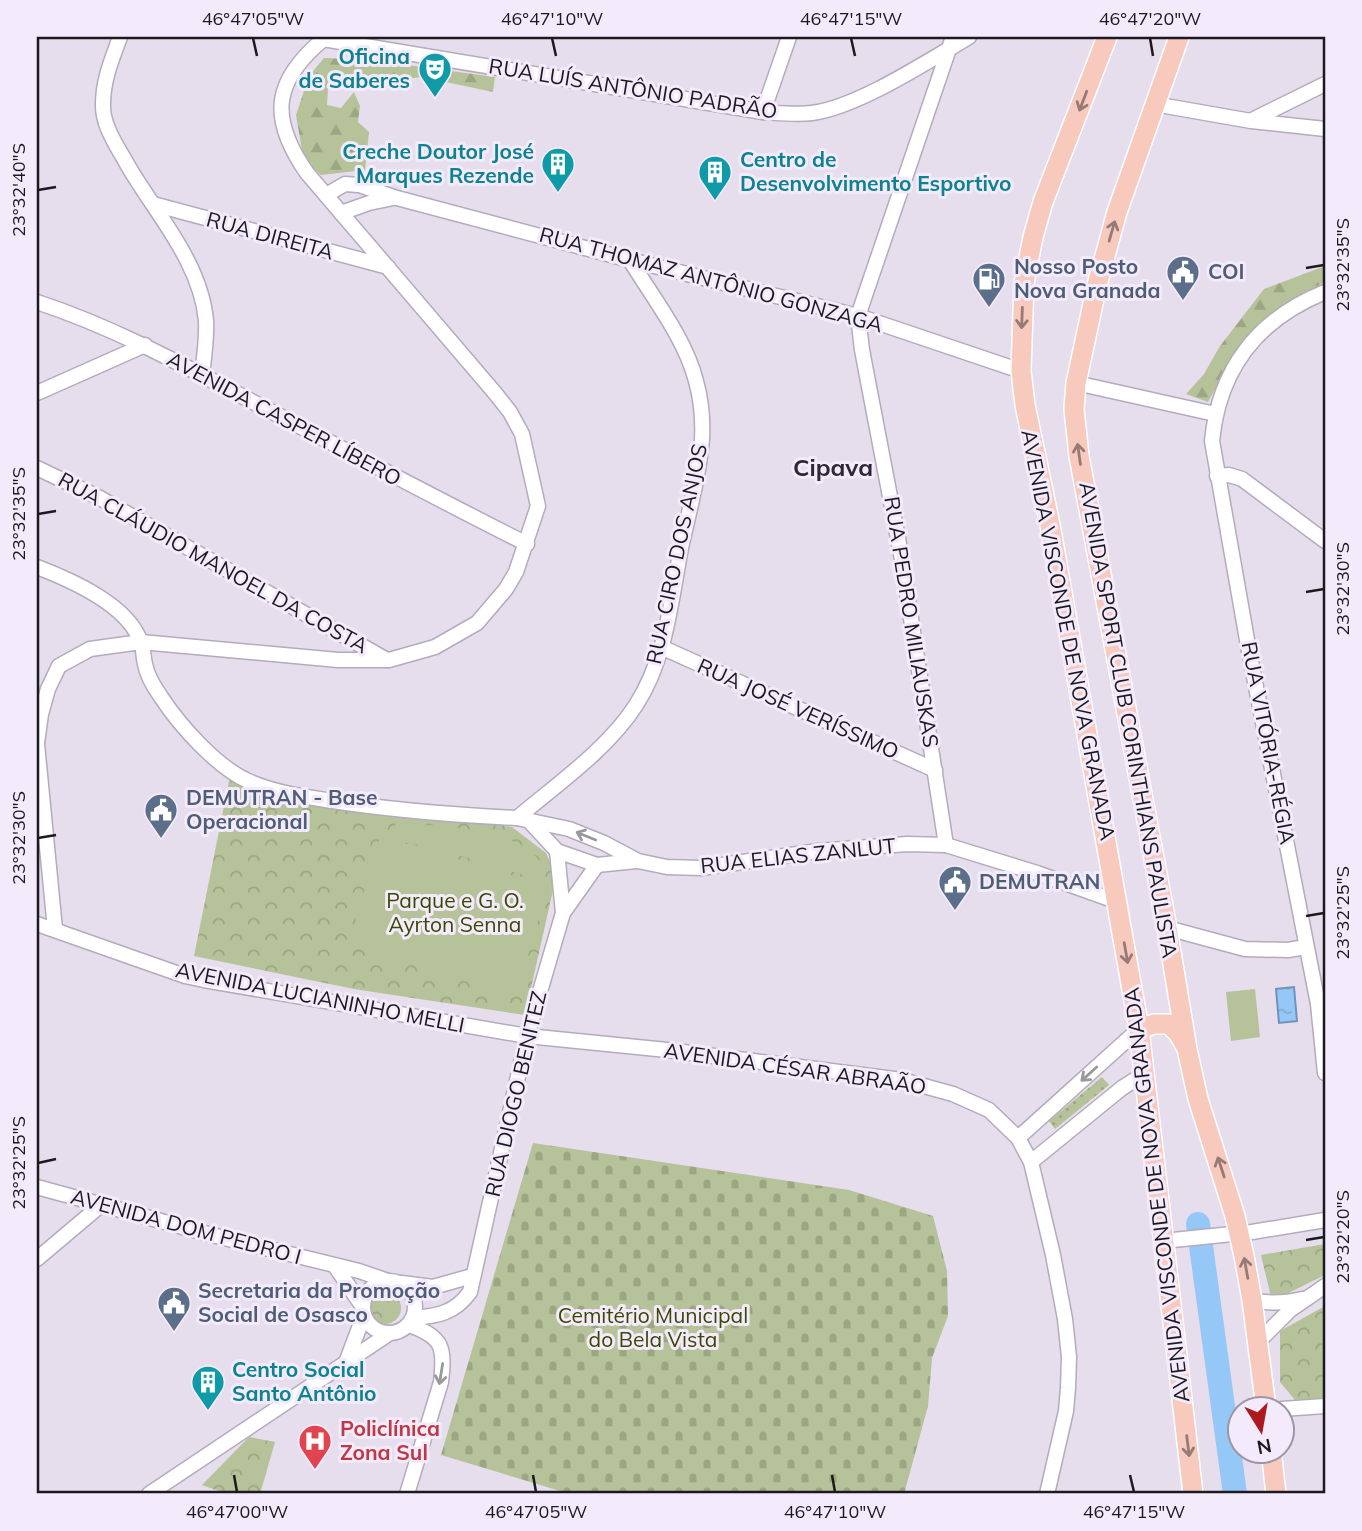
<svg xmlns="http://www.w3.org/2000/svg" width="1362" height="1531" viewBox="0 0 1362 1531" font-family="Mulish,sans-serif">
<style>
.grass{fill:url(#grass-dots)}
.forest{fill:url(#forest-firs)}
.cemetery{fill:url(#cemetery-stones)}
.park{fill:url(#park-crowns)}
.pitch{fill:#b6c299}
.water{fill:url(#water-ripples);stroke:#7194b6;stroke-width:2}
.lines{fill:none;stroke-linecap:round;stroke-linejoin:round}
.river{stroke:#95c8f6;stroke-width:24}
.minor-casing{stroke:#b4abbb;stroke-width:17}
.major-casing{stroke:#fff;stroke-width:22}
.minor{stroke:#fff;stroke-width:14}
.major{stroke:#f8c9bd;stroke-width:19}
.oneway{stroke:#957a76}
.oneway2{stroke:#99989a}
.ticks{fill:none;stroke:#1c191f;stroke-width:2.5}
.labels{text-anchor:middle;stroke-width:6;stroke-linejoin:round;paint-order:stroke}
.culture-label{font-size:21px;font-weight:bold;fill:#0d838f;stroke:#f3eafb;text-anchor:end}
.street-label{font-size:21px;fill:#1c191f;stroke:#f3eafb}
.service-label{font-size:21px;font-weight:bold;fill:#4e5e75;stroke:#f3eafb;text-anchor:start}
.park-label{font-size:21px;fill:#3b4800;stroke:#f3eafb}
.health-label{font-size:21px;font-weight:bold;fill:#be3a42;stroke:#f3eafb;text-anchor:start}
.quarter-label{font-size:24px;font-weight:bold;fill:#2f2835;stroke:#f3eafb}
.neatline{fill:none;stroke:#1c191f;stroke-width:2.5}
.ticks-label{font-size:18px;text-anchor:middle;fill:#1c191f}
</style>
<defs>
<pattern id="grass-dots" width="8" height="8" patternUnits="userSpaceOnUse" patternTransform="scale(1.75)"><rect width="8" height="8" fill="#b6c299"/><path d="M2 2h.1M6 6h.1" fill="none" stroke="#9ca683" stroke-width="1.8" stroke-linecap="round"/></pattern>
<pattern id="forest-firs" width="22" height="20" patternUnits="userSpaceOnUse" patternTransform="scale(1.75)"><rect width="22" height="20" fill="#b6c299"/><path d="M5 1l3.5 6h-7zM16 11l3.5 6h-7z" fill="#9ca683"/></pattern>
<pattern id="cemetery-stones" width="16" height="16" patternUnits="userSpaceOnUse" patternTransform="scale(1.75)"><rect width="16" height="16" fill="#b6c299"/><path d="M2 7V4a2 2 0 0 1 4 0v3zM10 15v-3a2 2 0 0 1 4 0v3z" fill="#9ca683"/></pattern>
<pattern id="park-crowns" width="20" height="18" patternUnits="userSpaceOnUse" patternTransform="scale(1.75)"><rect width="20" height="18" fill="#b6c299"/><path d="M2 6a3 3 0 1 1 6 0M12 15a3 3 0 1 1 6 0" fill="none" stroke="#9ca683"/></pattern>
<pattern id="water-ripples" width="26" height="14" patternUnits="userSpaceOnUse" patternTransform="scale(1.75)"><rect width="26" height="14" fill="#95c8f6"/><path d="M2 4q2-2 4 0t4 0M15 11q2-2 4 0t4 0" fill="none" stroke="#80abd2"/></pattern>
</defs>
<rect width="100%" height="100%" fill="#e6dded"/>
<!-- grass -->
<path class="grass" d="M1102 1077 1109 1085 1055 1129 1049 1121Z"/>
<!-- forest -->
<g class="forest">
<path d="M324 58 370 60 495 77 493 92 422 77 389 81 359 75 332 76 328 88 327 105 341 108 354 92 360 106 358 122 369 132 365 170 321 175 309 164 302 150 296 115 309 76Z"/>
<path d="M1325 266V282C1293 298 1265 317 1241 344 1228 360 1219 383 1208 402L1186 394 1204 374 1220 346 1264 289Z"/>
</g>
<!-- cemetery -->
<path class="cemetery" d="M533 1143 849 1190 933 1216 947 1271 948 1316 932 1358 928 1406 904 1494H570L441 1455Z"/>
<!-- park -->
<g class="park">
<path d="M231 771 250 785 444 820 512 827 546 853 553 868V890L525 1015 354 989 194 956Z"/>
<path d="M1325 1244V1275L1272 1301 1261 1255Z"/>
<circle cx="385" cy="1308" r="16"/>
<path d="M1325 1306V1398L1295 1400 1280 1382V1331Z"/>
<path d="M249 1437 275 1442 260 1494H227L202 1485Z"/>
</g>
<!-- pitch -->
<g class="pitch">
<path d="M396 822C436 827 543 826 546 880 495 870 447 847 396 841L548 886 517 994 348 946 380 838 395 827Z"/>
<path d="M1255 989 1260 1037 1231 1041 1226 992Z"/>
</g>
<!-- water -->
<path class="water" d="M1294 987 1297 1021 1279 1023 1276 989Z"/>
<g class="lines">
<!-- river -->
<path class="river" d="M1198 1224 1235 1494"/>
<defs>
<g id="minor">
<path d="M120 37C112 59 103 80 103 104 102 125 117 146 127 164 155 213 201 262 206 321 207 339 204 357 202 375"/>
<path d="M323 39 763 112C779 113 796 115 812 113 858 107 928 61 969 37"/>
<path d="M1154 104 1251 121 1325 129"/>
<path d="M763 112 789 37"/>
<path d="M1252 120 1325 84"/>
<path d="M326 195 345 184 359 185 397 198 630 260 858 316 1021 371"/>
<path d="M153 204 388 267"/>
<path d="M341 213 369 203 393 198"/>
<path d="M1325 292C1258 319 1219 369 1212 441L1249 651 1318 1004 1325 1073"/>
<path d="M37 302C113 327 183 365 253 402 344 449 435 498 527 544"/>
<path d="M1076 383 1215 414"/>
<path d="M37 393 145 345"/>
<path d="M37 468 98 497 387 660"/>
<path d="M1217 476 1229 475 1242 479 1325 541"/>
<path d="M37 567C71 580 129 605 141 643 144 649 143 657 145 664 147 676 154 687 161 697 180 726 217 767 248 781 272 792 300 796 326 800 390 810 452 815 517 818 556 785 608 749 636 705 666 659 671 601 681 548 689 512 699 475 702 439 703 420 701 399 696 381 685 338 653 298 630 260"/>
<path d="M661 647 935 770"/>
<path d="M37 743 41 714 48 689 59 666 90 649 141 642 338 660H389L435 647 477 623 506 589 516 572 538 506 522 434 510 412 495 393 307 173C268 117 273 80 326 37"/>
<path d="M37 744 55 929"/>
<path d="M517 818 569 829 604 843 638 861 667 867 701 868 818 851 907 844 946 845 1037 873 1118 902"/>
<path d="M531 823 557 851 597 865 636 861"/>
<path d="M946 845 901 554 862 350 858 316 953 37"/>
<path d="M557 851 563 913"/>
<path d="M37 924 185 976 204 980 527 1036 667 1050 902 1080 953 1094 989 1110 1018 1138 1031 1162 1053 1255 1065 1319 1069 1357 1068 1388 1066 1411 1047 1494"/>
<path d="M1167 928 1245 949 1288 950 1306 947"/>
<path d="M1018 1138 1139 1029"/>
<path d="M1031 1162 1122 1088 1144 1074"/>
<path d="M37 1187 208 1234 359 1271 388 1281"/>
<path d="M1163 1241 1252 1232 1325 1220"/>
<path d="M37 1259 101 1205"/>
<path d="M335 1266 363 1307"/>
<circle cx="389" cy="1307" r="26"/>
<path d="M402 1283 433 1287 472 1276"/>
<path d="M1252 1300C1269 1304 1285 1303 1302 1299"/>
<path d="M413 1318C438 1316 455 1313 470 1292L527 1036 563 913 597 865"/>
<path d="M1257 1343 1290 1310 1325 1286"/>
<path d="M347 1360 364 1315"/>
<path d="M1282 1409 1325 1406"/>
<path d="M149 1494 390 1333"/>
<path d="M407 1494 441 1382C445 1347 443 1337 409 1325"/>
</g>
<g id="major">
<path d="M1107 37 1043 202 1033 237 1024 283 1021 371 1025 405 1050 525 1139 1029 1193 1494"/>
<path d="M1179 37 1117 212 1097 285 1076 383 1074 409 1079 456 1167 928 1187 1049 1198 1099 1235 1216 1244 1256 1252 1300 1266 1408"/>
<path d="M1139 1029 1154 1024H1169L1178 1033 1185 1045"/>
<path d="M1271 1450 1276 1494"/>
</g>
</defs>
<!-- minor casing -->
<use href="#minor" class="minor-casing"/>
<!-- major casing -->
<use href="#major" class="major-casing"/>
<!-- minor -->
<use href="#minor" class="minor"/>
<!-- major -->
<use href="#major" class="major"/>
</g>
<!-- one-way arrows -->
<defs><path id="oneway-shaft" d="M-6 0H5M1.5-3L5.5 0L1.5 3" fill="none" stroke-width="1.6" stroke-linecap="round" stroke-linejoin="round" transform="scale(1.75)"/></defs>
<g class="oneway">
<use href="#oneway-shaft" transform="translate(1083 101) rotate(111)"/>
<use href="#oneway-shaft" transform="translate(1112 231) rotate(-74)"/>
<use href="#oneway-shaft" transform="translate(1022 318) rotate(92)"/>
<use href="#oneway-shaft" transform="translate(1079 454) rotate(-98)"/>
<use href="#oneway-shaft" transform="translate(1126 953) rotate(80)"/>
<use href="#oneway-shaft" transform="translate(1221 1167) rotate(-108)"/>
<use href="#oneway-shaft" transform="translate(1246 1268) rotate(-100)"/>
<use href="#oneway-shaft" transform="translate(1188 1446) rotate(83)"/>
</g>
<g class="oneway2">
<use href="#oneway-shaft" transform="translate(586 836) rotate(-158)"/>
<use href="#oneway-shaft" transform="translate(1089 1074) rotate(138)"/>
<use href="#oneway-shaft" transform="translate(441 1374) rotate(99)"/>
</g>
<!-- ticks -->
<path class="ticks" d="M253 38 257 56M552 38 556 56M851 38 855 56M1150 38 1153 56M38 190 56 187M1306 268 1324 265M38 514 56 511M1306 592 1324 589M38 838 56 835M1306 916 1324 913M38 1163 56 1159M1306 1240 1324 1237M234 1475 237 1492M533 1475 536 1492M832 1475 835 1492M1130 1475 1134 1492"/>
<!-- icons -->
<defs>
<symbol id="theatre-pin" viewBox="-11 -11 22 30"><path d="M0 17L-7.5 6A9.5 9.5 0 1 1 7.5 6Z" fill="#0f9aa8" stroke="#f3eafb"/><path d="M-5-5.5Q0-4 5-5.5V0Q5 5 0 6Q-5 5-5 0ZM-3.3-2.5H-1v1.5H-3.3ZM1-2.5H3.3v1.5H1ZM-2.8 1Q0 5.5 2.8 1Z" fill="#fff"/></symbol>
<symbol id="building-pin" viewBox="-11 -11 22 30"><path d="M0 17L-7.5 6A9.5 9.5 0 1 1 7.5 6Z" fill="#0f9aa8" stroke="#f3eafb"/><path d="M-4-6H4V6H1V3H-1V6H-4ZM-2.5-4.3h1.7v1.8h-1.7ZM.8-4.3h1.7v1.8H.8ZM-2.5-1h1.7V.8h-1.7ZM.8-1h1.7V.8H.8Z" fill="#fff"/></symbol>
<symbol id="civic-pin" viewBox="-11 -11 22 30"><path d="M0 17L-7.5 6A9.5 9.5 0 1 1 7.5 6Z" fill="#5c6f8a" stroke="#f3eafb"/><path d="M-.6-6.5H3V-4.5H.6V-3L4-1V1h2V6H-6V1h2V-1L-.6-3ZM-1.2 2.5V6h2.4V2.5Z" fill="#fff"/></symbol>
<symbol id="fuel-pin" viewBox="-11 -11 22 30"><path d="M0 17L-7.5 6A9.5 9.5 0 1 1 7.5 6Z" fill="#5c6f8a" stroke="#f3eafb"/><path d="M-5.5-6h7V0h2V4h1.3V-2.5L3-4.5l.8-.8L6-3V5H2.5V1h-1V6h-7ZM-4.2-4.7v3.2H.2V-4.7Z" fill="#fff"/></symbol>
<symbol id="hospital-pin" viewBox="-11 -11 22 30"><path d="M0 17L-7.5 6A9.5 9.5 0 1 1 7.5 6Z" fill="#e0444e" stroke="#f3eafb"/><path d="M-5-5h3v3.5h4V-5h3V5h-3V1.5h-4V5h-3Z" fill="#fff"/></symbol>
</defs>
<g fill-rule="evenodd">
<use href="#theatre-pin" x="416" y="50" width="38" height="52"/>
<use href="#building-pin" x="539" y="145" width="38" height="52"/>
<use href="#building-pin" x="696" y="153" width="38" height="52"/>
<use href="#civic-pin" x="1164" y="253" width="38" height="52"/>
<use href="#fuel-pin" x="970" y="260" width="38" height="52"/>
<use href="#civic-pin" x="142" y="791" width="38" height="52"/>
<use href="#civic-pin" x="936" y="863" width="38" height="52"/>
<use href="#civic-pin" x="155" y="1284" width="38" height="52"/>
<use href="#building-pin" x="189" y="1363" width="38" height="52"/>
<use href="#hospital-pin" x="296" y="1422" width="38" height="52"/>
</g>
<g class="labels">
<!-- culture labels -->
<g class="culture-label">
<text x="410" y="64">Oficina<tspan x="410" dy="24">de Saberes</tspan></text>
<text x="534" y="159">Creche Doutor José<tspan x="534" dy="24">Marques Rezende</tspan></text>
<text x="740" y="167" text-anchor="start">Centro de<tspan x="740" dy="24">Desenvolvimento Esportivo</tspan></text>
<text x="232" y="1377" text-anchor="start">Centro Social<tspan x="232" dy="24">Santo Antônio</tspan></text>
</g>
<!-- street labels -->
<g class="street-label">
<text transform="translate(633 89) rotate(9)" y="7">RUA LUÍS ANTÔNIO PADRÃO</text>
<text transform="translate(270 236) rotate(15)" y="7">RUA DIREITA</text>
<text transform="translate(711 280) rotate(15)" y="7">RUA THOMAZ ANTÔNIO GONZAGA</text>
<text transform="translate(284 419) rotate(28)" y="7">AVENIDA CASPER LÍBERO</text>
<text transform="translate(677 554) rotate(-78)" y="7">RUA CIRO DOS ANJOS</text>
<text transform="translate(213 563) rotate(29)" y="7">RUA CLÁUDIO MANOEL DA COSTA</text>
<text transform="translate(911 622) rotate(81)" y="7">RUA PEDRO MILIAUSKAS</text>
<text transform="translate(1068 635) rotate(79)" y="7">AVENIDA VISCONDE DE NOVA GRANADA</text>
<text transform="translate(798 709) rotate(24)" y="7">RUA JOSÉ VERÍSSIMO</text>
<text transform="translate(1128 720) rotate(80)" y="7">AVENIDA SPORT CLUB CORINTHIANS PAULISTA</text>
<text transform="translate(1268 743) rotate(79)" y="7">RUA VITÓRIA-RÉGIA</text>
<text transform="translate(798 856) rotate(-6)" y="7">RUA ELIAS ZANLUT</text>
<text transform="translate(320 998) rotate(11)" y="7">AVENIDA LUCIANINHO MELLI</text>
<text transform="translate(795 1069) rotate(8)" y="7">AVENIDA CÉSAR ABRAÃO</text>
<text transform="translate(516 1094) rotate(-77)" y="7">RUA DIOGO BENITEZ</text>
<text transform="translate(1157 1195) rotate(-97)" y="7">AVENIDA VISCONDE DE NOVA GRANADA</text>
<text transform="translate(186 1227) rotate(15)" y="7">AVENIDA DOM PEDRO I</text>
</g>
<!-- service labels -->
<g class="service-label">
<text x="1014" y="274">Nosso Posto<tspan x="1014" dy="24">Nova Granada</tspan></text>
<text x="1208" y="279">COI</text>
<text x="186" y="805">DEMUTRAN - Base<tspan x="186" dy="24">Operacional</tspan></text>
<text x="979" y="889">DEMUTRAN</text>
<text x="198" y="1298">Secretaria da Promoção<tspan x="198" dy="24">Social de Osasco</tspan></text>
</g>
<!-- park labels -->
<g class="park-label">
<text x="455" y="908">Parque e G. O.<tspan x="455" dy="24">Ayrton Senna</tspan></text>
<text x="653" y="1323">Cemitério Municipal<tspan x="653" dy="24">do Bela Vista</tspan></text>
</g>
<!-- health labels -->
<g class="health-label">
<text x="340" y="1436">Policlínica<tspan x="340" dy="24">Zona Sul</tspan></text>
</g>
<!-- quarter labels -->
<g class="quarter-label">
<text x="833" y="476">Cipava</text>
</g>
</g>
<!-- border -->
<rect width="1362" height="1531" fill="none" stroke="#f3eafb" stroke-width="77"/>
<!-- north arrow -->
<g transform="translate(1261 1430) rotate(169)"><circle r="33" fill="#f3eafb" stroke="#9d96a3" stroke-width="2"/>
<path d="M0-5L12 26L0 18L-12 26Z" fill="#ac191f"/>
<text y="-10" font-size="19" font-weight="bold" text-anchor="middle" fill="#1c191f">N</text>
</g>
<rect x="38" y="38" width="1286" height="1454" class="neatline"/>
<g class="ticks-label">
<text x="253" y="25">46°47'05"W</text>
<text x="552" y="25">46°47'10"W</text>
<text x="851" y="25">46°47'15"W</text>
<text x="1150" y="25">46°47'20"W</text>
<text transform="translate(19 190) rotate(-90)" y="6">23°32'40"S</text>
<text transform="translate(1343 265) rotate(-90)" y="6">23°32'35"S</text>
<text transform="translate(19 514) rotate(-90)" y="6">23°32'35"S</text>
<text transform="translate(1343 589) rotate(-90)" y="6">23°32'30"S</text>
<text transform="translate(19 838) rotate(-90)" y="6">23°32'30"S</text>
<text transform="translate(1343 913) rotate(-90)" y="6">23°32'25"S</text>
<text transform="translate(19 1163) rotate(-90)" y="6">23°32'25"S</text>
<text transform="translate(1343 1237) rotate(-90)" y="6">23°32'20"S</text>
<text x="237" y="1518">46°47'00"W</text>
<text x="536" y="1518">46°47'05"W</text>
<text x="835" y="1518">46°47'10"W</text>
<text x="1134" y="1518">46°47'15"W</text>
</g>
</svg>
